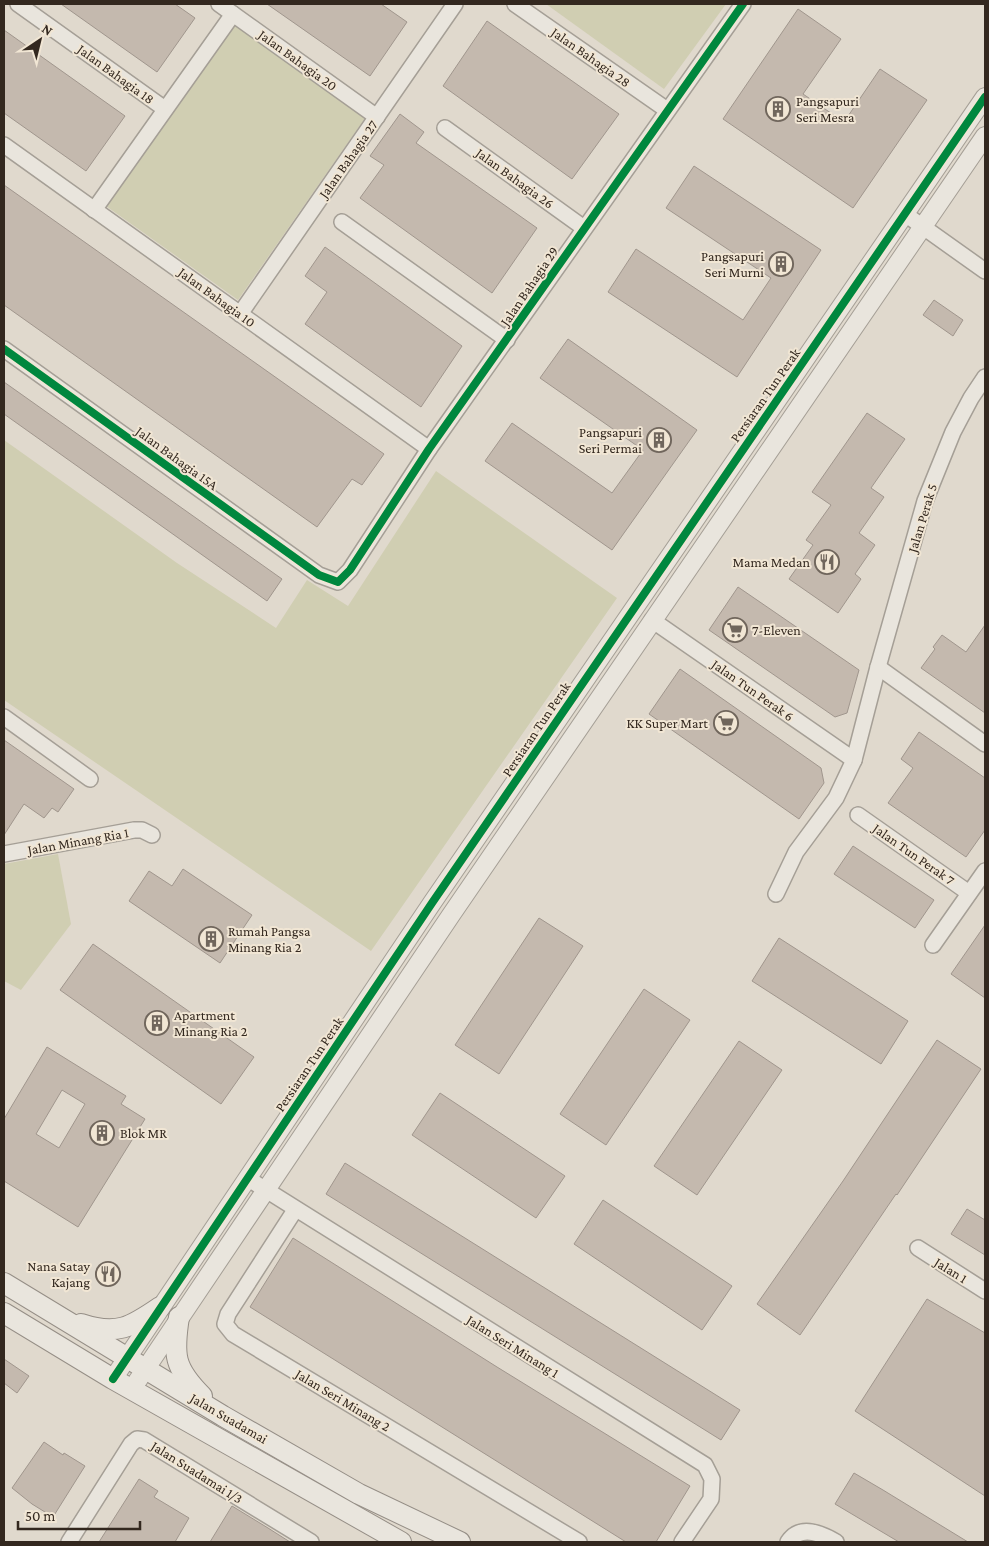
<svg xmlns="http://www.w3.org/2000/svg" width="989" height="1546" viewBox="0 0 989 1546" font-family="'Crimson Pro',serif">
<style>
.green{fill:#d0ceb2}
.building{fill:#c4b9ae;stroke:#a0968d;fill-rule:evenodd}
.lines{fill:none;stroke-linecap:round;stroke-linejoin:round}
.minor-casing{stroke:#a59f96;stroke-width:18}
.tertiary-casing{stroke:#a59f96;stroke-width:20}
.secondary-casing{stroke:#958e86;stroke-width:22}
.minor{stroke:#e9e5dd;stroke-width:15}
.tertiary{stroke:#e9e5dd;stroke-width:18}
.secondary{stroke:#e9e5dd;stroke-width:20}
.cycleway-casing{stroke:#f1e6d4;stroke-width:11}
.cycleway{stroke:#00873e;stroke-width:8}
.labels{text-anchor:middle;stroke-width:4;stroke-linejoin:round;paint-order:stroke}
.street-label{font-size:14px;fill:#33281f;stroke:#f1e6d4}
.poi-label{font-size:14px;fill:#33281f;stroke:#f1e6d4;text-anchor:start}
</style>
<rect width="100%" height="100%" fill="#e0d9cd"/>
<!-- green -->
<g class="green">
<path d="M546 4H726L664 89Z"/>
<path d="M238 19 368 114 238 300 106 206Z"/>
<path d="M4 440 177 563 276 628 307 580 348 606 436 471 617 598 371 951 4 700Z"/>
<path d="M58 854 71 924 21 990 4 981V864Z"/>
</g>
<!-- building -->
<g class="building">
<path d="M61 4H175L195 18 157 72Z"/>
<path d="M267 4H381L407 22 370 76Z"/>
<path d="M798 9 841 39 803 94 844 122 880 69 927 100 853 208 723 119Z"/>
<path d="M487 21 619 114 572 179 443 86Z"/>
<path d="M4 30 125 116 86 171 4 113Z"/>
<path d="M400 114 424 132 416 143 537 228 492 293 360 198 384 165 370 156Z"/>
<path d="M694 166 821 250 737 377 608 292 636 249 743 320 771 278 666 208Z"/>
<path d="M4 185 384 454 362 485 352 479 317 527 4 305Z"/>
<path d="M325 247 462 346 421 407 305 324 327 292 305 276Z"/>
<path d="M934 300 963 320 953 336 923 315Z"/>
<path d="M568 339 697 430 612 550 485 461 512 423 612 493 643 450 540 378Z"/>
<path d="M4 382 282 579 267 601 4 414Z"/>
<path d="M867 413 905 439 871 488 884 497 859 533 875 545 855 574 861 579 838 613 789 579 813 545 806 540 831 505 812 492Z"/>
<path d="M738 587 859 670 847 713 835 717 709 630Z"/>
<path d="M985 625V713L921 668 935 649 933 647 942 635 966 652Z"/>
<path d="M680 669 821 768 824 783 799 819 649 714Z"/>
<path d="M919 732 985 778V830L966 857 888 803 913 768 901 759Z"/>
<path d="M4 740 74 789 58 812 52 808 44 818 24 804 4 835Z"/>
<path d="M853 846 934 900 915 928 834 874Z"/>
<path d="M183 869 252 915 220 963 129 901 149 871 172 886Z"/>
<path d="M539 918 583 946 499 1074 455 1045Z"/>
<path d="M985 925V998L951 974Z"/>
<path d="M779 938 908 1021 881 1064 752 981Z"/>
<path d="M93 944 254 1057 221 1104 60 990Z"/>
<path d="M644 989 690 1020 606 1145 560 1114Z"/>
<path d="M937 1040 981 1069 897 1195 896 1194 800 1335 757 1304 843 1181Z"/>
<path d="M739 1041 782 1070 697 1195 654 1166Z"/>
<path d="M47 1047 126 1096 121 1104 145 1119 78 1227 4 1181V1119ZM62 1090 85 1104 59 1148 36 1134Z"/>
<path d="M440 1093 565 1176 536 1218 412 1135Z"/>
<path d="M345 1163 740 1410 721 1440 326 1194Z"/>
<path d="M603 1200 732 1286 702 1330 574 1244Z"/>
<path d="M967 1209 985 1220V1255L951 1234Z"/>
<path d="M293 1238 497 1367 690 1486 656 1542H626L250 1307Z"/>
<path d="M927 1299 985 1333V1496L855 1411Z"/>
<path d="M4 1359 29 1376 17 1393 4 1383Z"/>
<path d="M44 1442 63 1455 64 1453 85 1466 53 1517 32 1504 12 1488Z"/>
<path d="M854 1473 883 1490 968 1542H899L835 1504Z"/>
<path d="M139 1479 158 1491 154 1497 189 1518 175 1542H99Z"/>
<path d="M232 1506 268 1528 290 1542H210Z"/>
</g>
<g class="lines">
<defs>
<g id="minor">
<path d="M18 4 165 109"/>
<path d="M219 4 377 117"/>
<path d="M515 4 667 110"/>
<path d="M445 128 584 228"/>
<path d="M4 145 429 449"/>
<path d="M94 210 233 14"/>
<path d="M905 214 985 271"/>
<path d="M342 222 507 340"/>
<path d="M240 314 455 4"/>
<path d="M4 349 319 575 338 582 350 570 429 449 743 4"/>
<path d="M652 620 854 760"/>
<path d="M878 667 985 744"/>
<path d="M4 717 90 779"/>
<path d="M858 815 969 893"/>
<path d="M4 854 134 830H142L152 835"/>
<path d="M776 894 796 852 836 798 854 760 878 667 925 501 953 432 971 398 985 377"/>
<path d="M933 945 985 871"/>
<path d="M247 1178 705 1465 712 1479 711 1499 682 1542"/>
<path d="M295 1210 228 1314 225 1324 233 1334 579 1542"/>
<path d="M918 1248 985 1291"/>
<path d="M69 1542 131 1444 137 1439 144 1440 311 1542"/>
<path d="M788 1542C800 1524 821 1533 836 1542"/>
</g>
<g id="tertiary">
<path d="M113 1379 432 903 985 97"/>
<path d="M132 1389 451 915 985 136"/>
</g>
<g id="secondary">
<path d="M4 1283 223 1416 359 1494 460 1542"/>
<path d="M4 1313 113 1379 401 1542"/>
<path d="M179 1317C173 1355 174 1368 202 1396"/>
<path d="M81 1324C117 1336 131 1327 160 1307"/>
</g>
</defs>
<!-- minor casing -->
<use href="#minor" class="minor-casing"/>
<!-- tertiary casing -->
<use href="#tertiary" class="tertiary-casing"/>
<!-- secondary casing -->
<use href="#secondary" class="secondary-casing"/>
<!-- minor -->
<use href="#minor" class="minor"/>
<!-- tertiary -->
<use href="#tertiary" class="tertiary"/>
<!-- secondary -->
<use href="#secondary" class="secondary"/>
<defs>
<g id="cycleway">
<path d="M4 349 319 575 338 582 350 570 429 449 743 4"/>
<path d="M113 1379 432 903 985 97"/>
</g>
</defs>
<!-- cycleway casing -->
<use href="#cycleway" class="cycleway-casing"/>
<!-- cycleway -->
<use href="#cycleway" class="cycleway"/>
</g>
<!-- icons -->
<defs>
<symbol id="building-ring" viewBox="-11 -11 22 22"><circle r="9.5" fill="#f1e6d4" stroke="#70665c" stroke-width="1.5"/><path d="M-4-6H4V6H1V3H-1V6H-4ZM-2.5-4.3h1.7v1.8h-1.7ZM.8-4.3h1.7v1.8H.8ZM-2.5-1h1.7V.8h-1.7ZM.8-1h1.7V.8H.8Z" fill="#70665c"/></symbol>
<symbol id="restaurant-ring" viewBox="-11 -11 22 22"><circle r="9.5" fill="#f1e6d4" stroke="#70665c" stroke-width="1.5"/><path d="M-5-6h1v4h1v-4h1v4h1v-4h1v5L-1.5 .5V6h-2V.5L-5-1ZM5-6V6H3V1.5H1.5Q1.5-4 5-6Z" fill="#70665c"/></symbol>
<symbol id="supermarket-ring" viewBox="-11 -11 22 22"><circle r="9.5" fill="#f1e6d4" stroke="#70665c" stroke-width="1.5"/><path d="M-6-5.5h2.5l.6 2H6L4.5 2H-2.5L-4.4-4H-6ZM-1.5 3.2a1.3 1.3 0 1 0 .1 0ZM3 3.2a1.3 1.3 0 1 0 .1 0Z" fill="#70665c"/></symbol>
</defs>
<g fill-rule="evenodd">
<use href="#building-ring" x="764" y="95" width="28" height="28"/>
<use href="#building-ring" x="767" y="250" width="28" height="28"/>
<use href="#building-ring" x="645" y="426" width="28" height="28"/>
<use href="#restaurant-ring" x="813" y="548" width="28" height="28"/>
<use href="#supermarket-ring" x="721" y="616" width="28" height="28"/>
<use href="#supermarket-ring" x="712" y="709" width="28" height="28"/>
<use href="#building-ring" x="197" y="925" width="28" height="28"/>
<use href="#building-ring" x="143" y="1009" width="28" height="28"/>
<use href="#building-ring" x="88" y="1119" width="28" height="28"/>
<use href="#restaurant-ring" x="94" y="1260" width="28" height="28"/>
</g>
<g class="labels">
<!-- street labels -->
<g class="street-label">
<text transform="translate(591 57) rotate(35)" y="5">Jalan Bahagia 28</text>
<text transform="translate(298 60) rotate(36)" y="5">Jalan Bahagia 20</text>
<text transform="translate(116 74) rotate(36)" y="5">Jalan Bahagia 18</text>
<text transform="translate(348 159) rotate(-55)" y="5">Jalan Bahagia 27</text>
<text transform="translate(515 178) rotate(36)" y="5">Jalan Bahagia 26</text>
<text transform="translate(529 286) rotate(-56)" y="5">Jalan Bahagia 29</text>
<text transform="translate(217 297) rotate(36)" y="5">Jalan Bahagia 10</text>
<text transform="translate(765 395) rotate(-55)" y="5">Persiaran Tun Perak</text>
<text transform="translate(177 458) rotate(36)" y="5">Jalan Bahagia 15A</text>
<text transform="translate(922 518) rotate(-73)" y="5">Jalan Perak 5</text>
<text transform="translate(753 690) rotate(35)" y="5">Jalan Tun Perak 6</text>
<text transform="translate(536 729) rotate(-56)" y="5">Persiaran Tun Perak</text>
<text transform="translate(78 841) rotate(-10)" y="5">Jalan Minang Ria 1</text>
<text transform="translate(914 854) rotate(35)" y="5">Jalan Tun Perak 7</text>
<text transform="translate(309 1064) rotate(-56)" y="5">Persiaran Tun Perak</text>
<text transform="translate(951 1270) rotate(32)" y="5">Jalan 1</text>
<text transform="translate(513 1346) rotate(32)" y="5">Jalan Seri Minang 1</text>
<text transform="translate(343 1400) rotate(31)" y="5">Jalan Seri Minang 2</text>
<text transform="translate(229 1418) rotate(30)" y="5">Jalan Suadamai</text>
<text transform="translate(197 1472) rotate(32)" y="5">Jalan Suadamai 1/3</text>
</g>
<!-- poi labels -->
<g class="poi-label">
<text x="796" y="106">Pangsapuri<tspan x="796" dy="16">Seri Mesra</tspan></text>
<text x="764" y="261" text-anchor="end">Pangsapuri<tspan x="764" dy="16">Seri Murni</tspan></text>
<text x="642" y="437" text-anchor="end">Pangsapuri<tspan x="642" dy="16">Seri Permai</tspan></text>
<text x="810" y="567" text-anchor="end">Mama Medan</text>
<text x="752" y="635">7-Eleven</text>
<text x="708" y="728" text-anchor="end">KK Super Mart</text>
<text x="228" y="936">Rumah Pangsa<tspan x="228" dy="16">Minang Ria 2</tspan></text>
<text x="174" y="1020">Apartment<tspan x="174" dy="16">Minang Ria 2</tspan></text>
<text x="120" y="1138">Blok MR</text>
<text x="90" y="1271" text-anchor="end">Nana Satay<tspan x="90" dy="16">Kajang</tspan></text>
</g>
</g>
<!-- border -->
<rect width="989" height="1546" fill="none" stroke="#33281f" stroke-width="10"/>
<!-- north arrow -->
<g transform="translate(40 40) rotate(35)" stroke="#f1e6d4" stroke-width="4" paint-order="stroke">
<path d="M0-4L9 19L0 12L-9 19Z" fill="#33281f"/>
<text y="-8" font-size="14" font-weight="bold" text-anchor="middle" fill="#33281f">N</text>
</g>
<!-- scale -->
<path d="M18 1521v8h122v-8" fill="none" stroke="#33281f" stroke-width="2.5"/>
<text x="25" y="1521" font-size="15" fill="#33281f" stroke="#f1e6d4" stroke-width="4" paint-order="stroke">50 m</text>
</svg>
